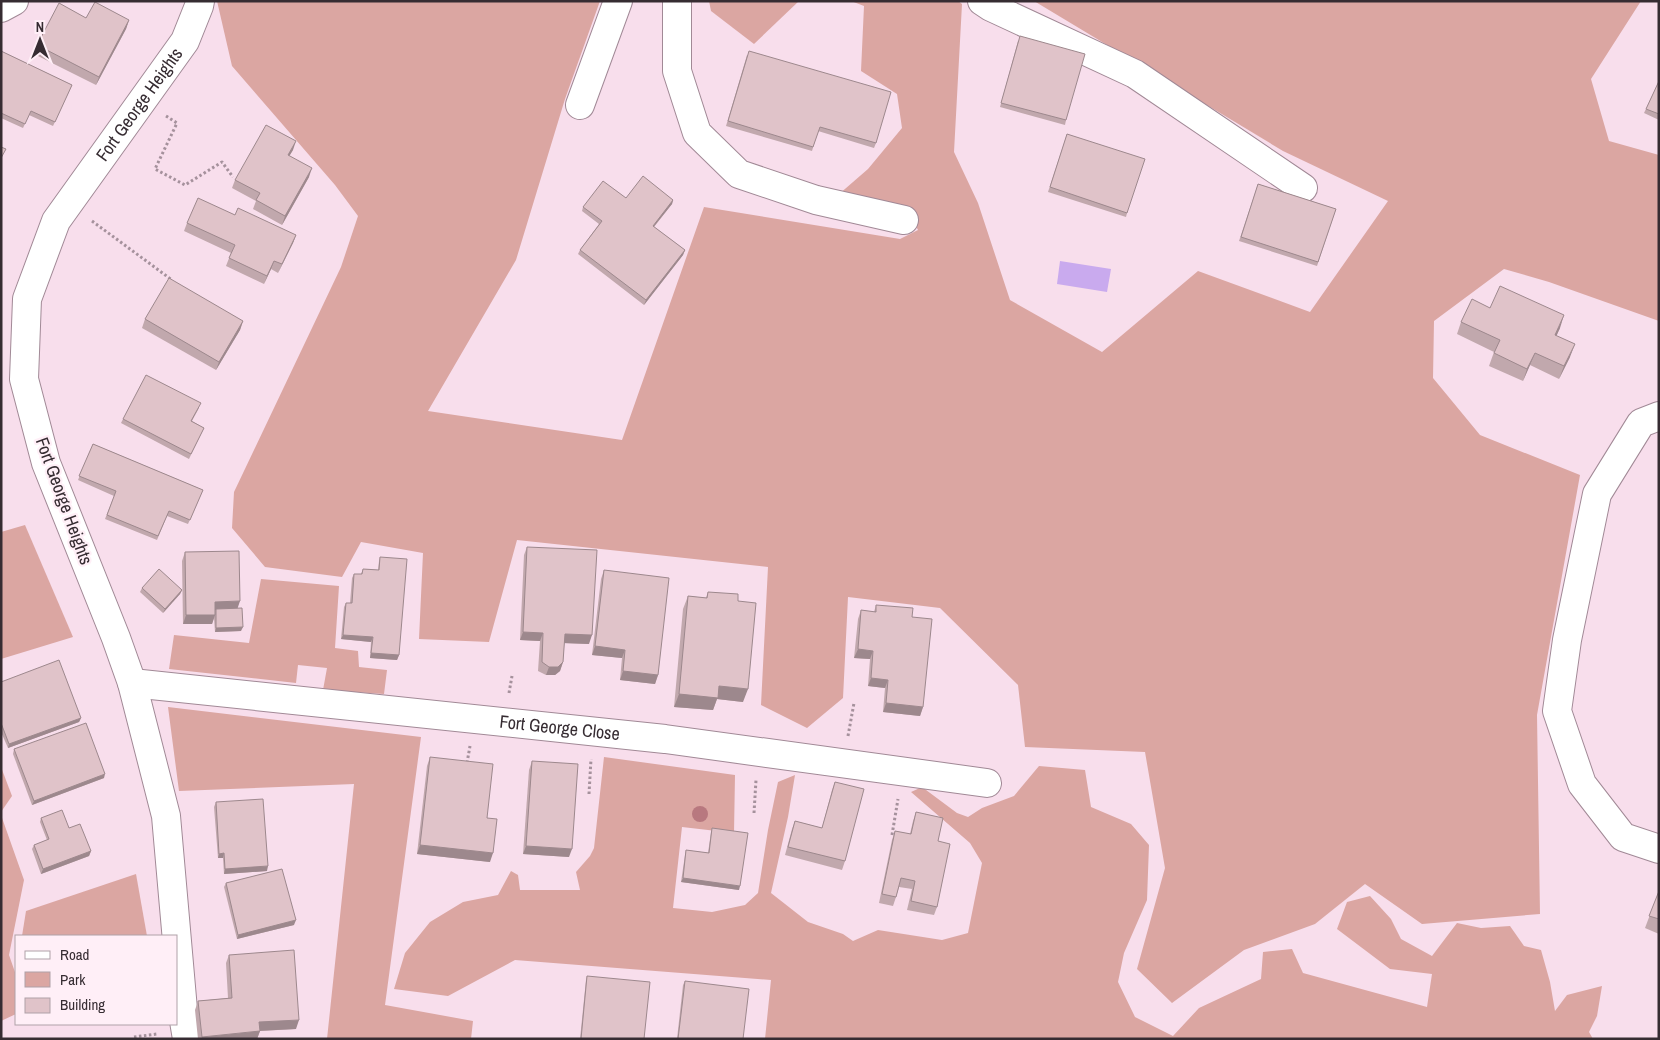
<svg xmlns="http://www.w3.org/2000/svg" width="1660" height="1040" viewBox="0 0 1660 1040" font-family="'Archivo Narrow',sans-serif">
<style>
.green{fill:#dba6a2}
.water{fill:#c9aaee}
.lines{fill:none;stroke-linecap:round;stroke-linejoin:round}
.minor-casing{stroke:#a18996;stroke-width:30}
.path{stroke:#a5919c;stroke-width:3;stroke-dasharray:2.5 2.5;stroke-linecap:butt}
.minor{stroke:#fff;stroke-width:28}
.tree{fill:#b8787f}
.wall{fill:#c1a8ad}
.shaded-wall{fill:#9d888d}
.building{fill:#e0c3c9;stroke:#9d888d}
.labels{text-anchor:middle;stroke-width:4.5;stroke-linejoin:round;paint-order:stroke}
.street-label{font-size:18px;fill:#362c32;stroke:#ffeff7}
</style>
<rect width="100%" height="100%" fill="#f8deec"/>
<!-- green -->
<g class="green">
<path d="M217 1H600L565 99 516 260 428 411 622 440 704 207 900 239 918 230 907 209 838 195 868 169 902 128 897 94 861 71 864 6 851 1H958L962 4 954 152 978 203 1010 300 1102 352 1198 271 1310 312 1388 201 1283 151 1034 1H1641L1591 79 1609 141 1659 155V321L1549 282 1504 269 1434 321 1433 378 1480 435 1580 475 1537 715 1540 914 1422 924 1365 884 1315 924 1244 950 1172 1003 1137 969 1165 868 1145 752 1025 747 1018 685 940 608 848 597 843 698 807 728 761 705 768 567 517 540 489 642 419 639 423 553 361 542 342 577 265 567 232 528 234 492 341 267 358 216 335 185 232 66Z"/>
<path d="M709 1H799L754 44 711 11Z"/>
<path d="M25 525 73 637 1 659V532Z"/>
<path d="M261 579 339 586 335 648 358 651 359 667 387 670 384 694 323 690 327 668 298 665 296 683 169 669 174 635 249 643Z"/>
<path d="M168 707 421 737 385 1005 473 1021 471 1039H327L354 784 179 791Z"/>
<path d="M604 757 735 775 734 833 682 827 673 908 712 912 745 905 758 893 768 830 778 782 795 775 788 817 771 893 808 922 843 934 853 941 878 930 942 940 968 933 982 863 970 843 911 792 922 787 957 813 968 817 982 808 1014 796 1039 766 1085 770 1091 807 1131 824 1149 845 1147 900 1124 953 1118 982 1135 1017 1173 1036 1199 1008 1261 979 1263 952 1292 949 1303 973 1427 1007 1432 974 1390 969 1337 929 1347 902 1370 896 1391 919 1401 939 1432 956 1457 923 1481 928 1510 926 1524 946 1541 950 1550 982 1555 1011 1567 995 1602 986 1597 1016 1589 1032 1593 1039H765L771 980 515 960 448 996 394 989 405 953 430 922 463 902 498 895 511 871 518 875 520 890H580L576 872 590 856 594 848Z"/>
<path d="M1 767 12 796 1 812Z"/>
<path d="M1 815 24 880 9 955 16 975V1014L1 1021Z"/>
<path d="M136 874 147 936H22L26 911Z"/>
</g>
<!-- water -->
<path class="water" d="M1060 261 1111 269 1107 292 1057 284Z"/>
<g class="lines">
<defs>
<g id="minor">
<path d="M677 1V71L697 133 739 174 816 200 904 220"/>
<path d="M982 1 991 7 1135 74 1303 188"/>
<path d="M1 8 14 1"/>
<path d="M580 105 618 1"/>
<path d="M1659 416 1641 423 1597 494 1567 640 1557 711 1582 784 1623 837 1659 849"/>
<path id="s1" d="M132 683 665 739 987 783"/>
<path id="s2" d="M187 1039 184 1021 166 816 132 683 116 638 46 463 24 379 27 299 56 221 185 41 199 6 200 1"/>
</g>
</defs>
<!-- minor casing -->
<use href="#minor" class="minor-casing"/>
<!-- path -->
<g class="path">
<path d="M166 116 177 123 155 169 185 185 222 162 233 177"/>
<path d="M92 221 172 280"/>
<path d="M509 693 512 676"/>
<path d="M848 736 854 703"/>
<path d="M467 763 470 746"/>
<path d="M589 794 591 759"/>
<path d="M754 813 756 780"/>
<path d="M892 835 898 799"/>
<path d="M134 1037 157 1034"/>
</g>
<!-- minor -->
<use href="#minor" class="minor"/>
</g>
<!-- trees -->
<circle class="tree" cx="700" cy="814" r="8"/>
<!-- wall -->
<g class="wall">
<path d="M86 18 129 20 126 29 96 85 34 54 37 45Z"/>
<path d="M1018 41 1066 120 1065 125 1000 107Z"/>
<path d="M1 51 72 85 53 126 29 115 23 128 1 118Z"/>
<path d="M747 55 876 143 874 148 818 131 812 151 726 126Z"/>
<path d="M1659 81V120L1644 113Z"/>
<path d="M1067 134 1127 213 1126 217 1048 192Z"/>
<path d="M293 150 289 156 309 177 282 225 253 209 256 201 232 188 235 180Z"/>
<path d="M1258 184 1336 209 1317 266 1239 241Z"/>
<path d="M626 198 673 200 672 204 654 227 685 250 683 255 644 305 578 254 580 250 599 224 582 211 583 207Z"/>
<path d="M235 215 296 235 293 243 278 273 271 269 264 284 226 266 231 253 184 231 187 223Z"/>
<path d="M1490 308 1560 328 1556 336 1570 357 1559 379 1530 365 1523 381 1489 366 1494 352 1457 334 1461 322Z"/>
<path d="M145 319 243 321 240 330 216 370 142 328Z"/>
<path d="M199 408 192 421 204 428 189 459 121 423 123 419Z"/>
<path d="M93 444 203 490 188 524 167 516 157 540 105 519 114 496 78 480Z"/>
<path d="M527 547 589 644 564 643 563 662 560 671 555 675H546L538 671 540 641 520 640 524 555Z"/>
<path d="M185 552 237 608 241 631 215 632 214 618 212 624H183L182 561Z"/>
<path d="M380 557 399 655 397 660 370 658 371 642 341 639 344 607 346 603H350L352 578 354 574H361L363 569 378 570 379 561Z"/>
<path d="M604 570 658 675 655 684 620 680 622 658 592 655 601 579Z"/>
<path d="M142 588 182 590 180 594 163 613 140 592Z"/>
<path d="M708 592 738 601 743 702 717 699 713 710 674 707 683 609 688 596 706 598Z"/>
<path d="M876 605 912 617 923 707 920 716 883 712 885 688 868 686 870 659 854 658 858 619 861 610 874 612Z"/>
<path d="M1 682 81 718 79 722 8 748 1 732Z"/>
<path d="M14 749 104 778 32 805 13 754Z"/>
<path d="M430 757 487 818 490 862 417 854 427 766Z"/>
<path d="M532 761 569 857 523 854 529 770Z"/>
<path d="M835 782 845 861 842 870 785 855 792 829 795 821 822 828 832 790Z"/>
<path d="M216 802 267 871 224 874 223 858H218L214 807Z"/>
<path d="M916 812 938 841 937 907 934 915 907 910 912 889 899 887 896 897 893 906 879 903 892 840 895 831 910 834 913 821Z"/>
<path d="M41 818 69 828 91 851 89 856 41 874 32 849 34 845 47 840 40 822Z"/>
<path d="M712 828 739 890 681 882 685 855 686 850 708 853 711 832Z"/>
<path d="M226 883 294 925 237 939 224 887Z"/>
<path d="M1659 891V934L1645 928Z"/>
<path d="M229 955 296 1029 260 1031 257 1039H198L195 1010 198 1001 228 998 226 963Z"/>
<path d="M587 976 644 1039H580L586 980Z"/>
<path d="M685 981 743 1039H677L683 985Z"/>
</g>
<!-- shaded-wall -->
<g class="shaded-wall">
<path d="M129 20 126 29 96 85 99 77Z"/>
<path d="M296 141 293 150 285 163 288 155Z"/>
<path d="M312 168 309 177 282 225 285 216Z"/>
<path d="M673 200 672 204 651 230 653 226Z"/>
<path d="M296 235 293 243 278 273 282 264Z"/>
<path d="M685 250 683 255 644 305 646 300Z"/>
<path d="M274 261 271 269 264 284 267 276Z"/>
<path d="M1564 315 1560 328 1551 348 1555 335Z"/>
<path d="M243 321 240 330 216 370 219 362Z"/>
<path d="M1575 344 1570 357 1559 379 1564 366Z"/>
<path d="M1535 353 1530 365 1523 381 1527 369Z"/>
<path d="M182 590 180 594 163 613 165 609Z"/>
<path d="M240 601 237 610H212L215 602Z"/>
<path d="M186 615H215L212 624H183Z"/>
<path d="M243 627 241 631 215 632 216 628Z"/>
<path d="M523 632 543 633 540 641 520 640Z"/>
<path d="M565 634 592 635 589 644 562 643Z"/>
<path d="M343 635 373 637 371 642 341 639Z"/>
<path d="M595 646 625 650 622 658 592 655Z"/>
<path d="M858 649 873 651 870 659 854 658Z"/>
<path d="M371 653 399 655 397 660 370 658Z"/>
<path d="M563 662 560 671 555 675H546L549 667Z"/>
<path d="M623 671 658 675 655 684 620 680Z"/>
<path d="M871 678 888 680 885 688 868 686Z"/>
<path d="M719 686 748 689 743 702 717 699 713 710 674 707 679 694Z"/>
<path d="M886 703 923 707 920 716 883 712Z"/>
<path d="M81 718 79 722 8 748 9 744Z"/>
<path d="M105 774 104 778 32 805 34 801Z"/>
<path d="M420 845 493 853 490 862 417 854Z"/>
<path d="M526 846 572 849 569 857 523 854Z"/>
<path d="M91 851 89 856 41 874 43 869Z"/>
<path d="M224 853 223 858H218L219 854Z"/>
<path d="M268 866 267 871 224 874 225 869Z"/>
<path d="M683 878 740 886 739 890 681 882Z"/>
<path d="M296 920 294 925 237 939 238 935Z"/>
<path d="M299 1020 296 1029 256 1031 259 1022Z"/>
<path d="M260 1031 257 1039H201L202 1037Z"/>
</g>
<!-- building -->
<g class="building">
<path d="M95 2 129 20 99 77 37 45 59 3 86 18Z"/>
<path d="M1020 36 1085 54 1066 120 1001 103Z"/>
<path d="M1 51 72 85 55 122 31 111 25 124 1 113Z"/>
<path d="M749 51 891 92 876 143 820 127 813 147 728 121Z"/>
<path d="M1659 81V114L1646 109Z"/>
<path d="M266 125 296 141 288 155 312 168 285 216 256 200 260 193 235 180Z"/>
<path d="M1067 134 1145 159 1127 213 1050 187Z"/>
<path d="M1 147 6 149 1 158Z"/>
<path d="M643 176 673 200 653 226 685 250 646 300 580 250 602 221 583 207 603 181 626 198Z"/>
<path d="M1258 184 1336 209 1318 262 1241 237Z"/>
<path d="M198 198 235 215 238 208 296 235 282 264 274 261 267 276 229 258 235 245 187 223Z"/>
<path d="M169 278 243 321 219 362 145 319Z"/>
<path d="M1500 286 1564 315 1555 335 1575 344 1564 366 1535 353 1527 369 1494 353 1500 340 1461 322 1472 299 1490 308Z"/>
<path d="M146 375 201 403 191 421 204 428 191 454 123 419Z"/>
<path d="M93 444 203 490 190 520 169 511 158 536 107 515 116 491 79 476Z"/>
<path d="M527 547 597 550 592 635 565 634 563 662 558 667H549L542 662 543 633 523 632Z"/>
<path d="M239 551 240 601 215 602V615H186L185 552Z"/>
<path d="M380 557 407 559 399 655 371 653 373 637 343 635 346 603H352L354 574H362L363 569 379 570Z"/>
<path d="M159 569 182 590 165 609 142 588Z"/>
<path d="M604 570 669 578 658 675 623 671 625 650 595 646Z"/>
<path d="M708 592 738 594V601L756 603 748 689 719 686 718 698 679 694 688 596 707 598Z"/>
<path d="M876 605 913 608 912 617 932 619 923 707 886 703 888 680 871 678 873 651 858 649 861 610 876 612Z"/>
<path d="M242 608 243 627 216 628V609Z"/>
<path d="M59 660 81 718 9 744 1 723V682Z"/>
<path d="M86 723 105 774 34 801 14 749Z"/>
<path d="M430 757 493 764 487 818 497 819 493 853 420 845Z"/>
<path d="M532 761 578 764 572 849 526 846Z"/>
<path d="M835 782 864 789 845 861 788 847 795 821 822 828Z"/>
<path d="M263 799 268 866 225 869 224 853 219 854 216 802Z"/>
<path d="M62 810 69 828 80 824 91 851 43 869 34 845 49 839 41 818Z"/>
<path d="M916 812 943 818 938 841 950 844 937 907 911 901 915 881 901 878 896 897 882 894 895 831 911 834Z"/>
<path d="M712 828 748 833 740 886 683 878 686 850 709 853Z"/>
<path d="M282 869 296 920 238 935 226 883Z"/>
<path d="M1659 891V919L1649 916Z"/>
<path d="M294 950 299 1020 259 1022 260 1031 202 1037 198 1001 232 998 229 955Z"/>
<path d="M587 976 650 982 644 1039H581Z"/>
<path d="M685 981 749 989 743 1039H678Z"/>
</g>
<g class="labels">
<!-- street labels -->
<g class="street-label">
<text dy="6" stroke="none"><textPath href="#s2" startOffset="991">Fort George Heights</textPath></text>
<text transform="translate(64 501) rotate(70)" y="6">Fort George Heights</text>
<text dy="6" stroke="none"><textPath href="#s1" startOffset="430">Fort George Close</textPath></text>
</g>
</g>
<!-- border -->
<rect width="1660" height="1040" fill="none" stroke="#362c32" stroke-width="5"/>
<!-- legend -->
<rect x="15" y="935" width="162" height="90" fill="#ffeff7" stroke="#afa1a8"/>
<rect x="25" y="951" width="25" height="8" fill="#ffffff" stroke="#afa1a8"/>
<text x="60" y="960" font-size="15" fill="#362c32">Road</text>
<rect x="25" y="972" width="25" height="15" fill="#dba6a2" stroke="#afa1a8"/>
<text x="60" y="985" font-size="15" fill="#362c32">Park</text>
<rect x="25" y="998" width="25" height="15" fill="#e0c3c9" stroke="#afa1a8"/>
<text x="60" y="1010" font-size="15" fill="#362c32">Building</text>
<!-- north arrow -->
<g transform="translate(40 40)" stroke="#ffeff7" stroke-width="4" paint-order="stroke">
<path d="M0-4L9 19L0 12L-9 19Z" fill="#362c32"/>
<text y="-8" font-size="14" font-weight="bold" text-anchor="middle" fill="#362c32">N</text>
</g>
</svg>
